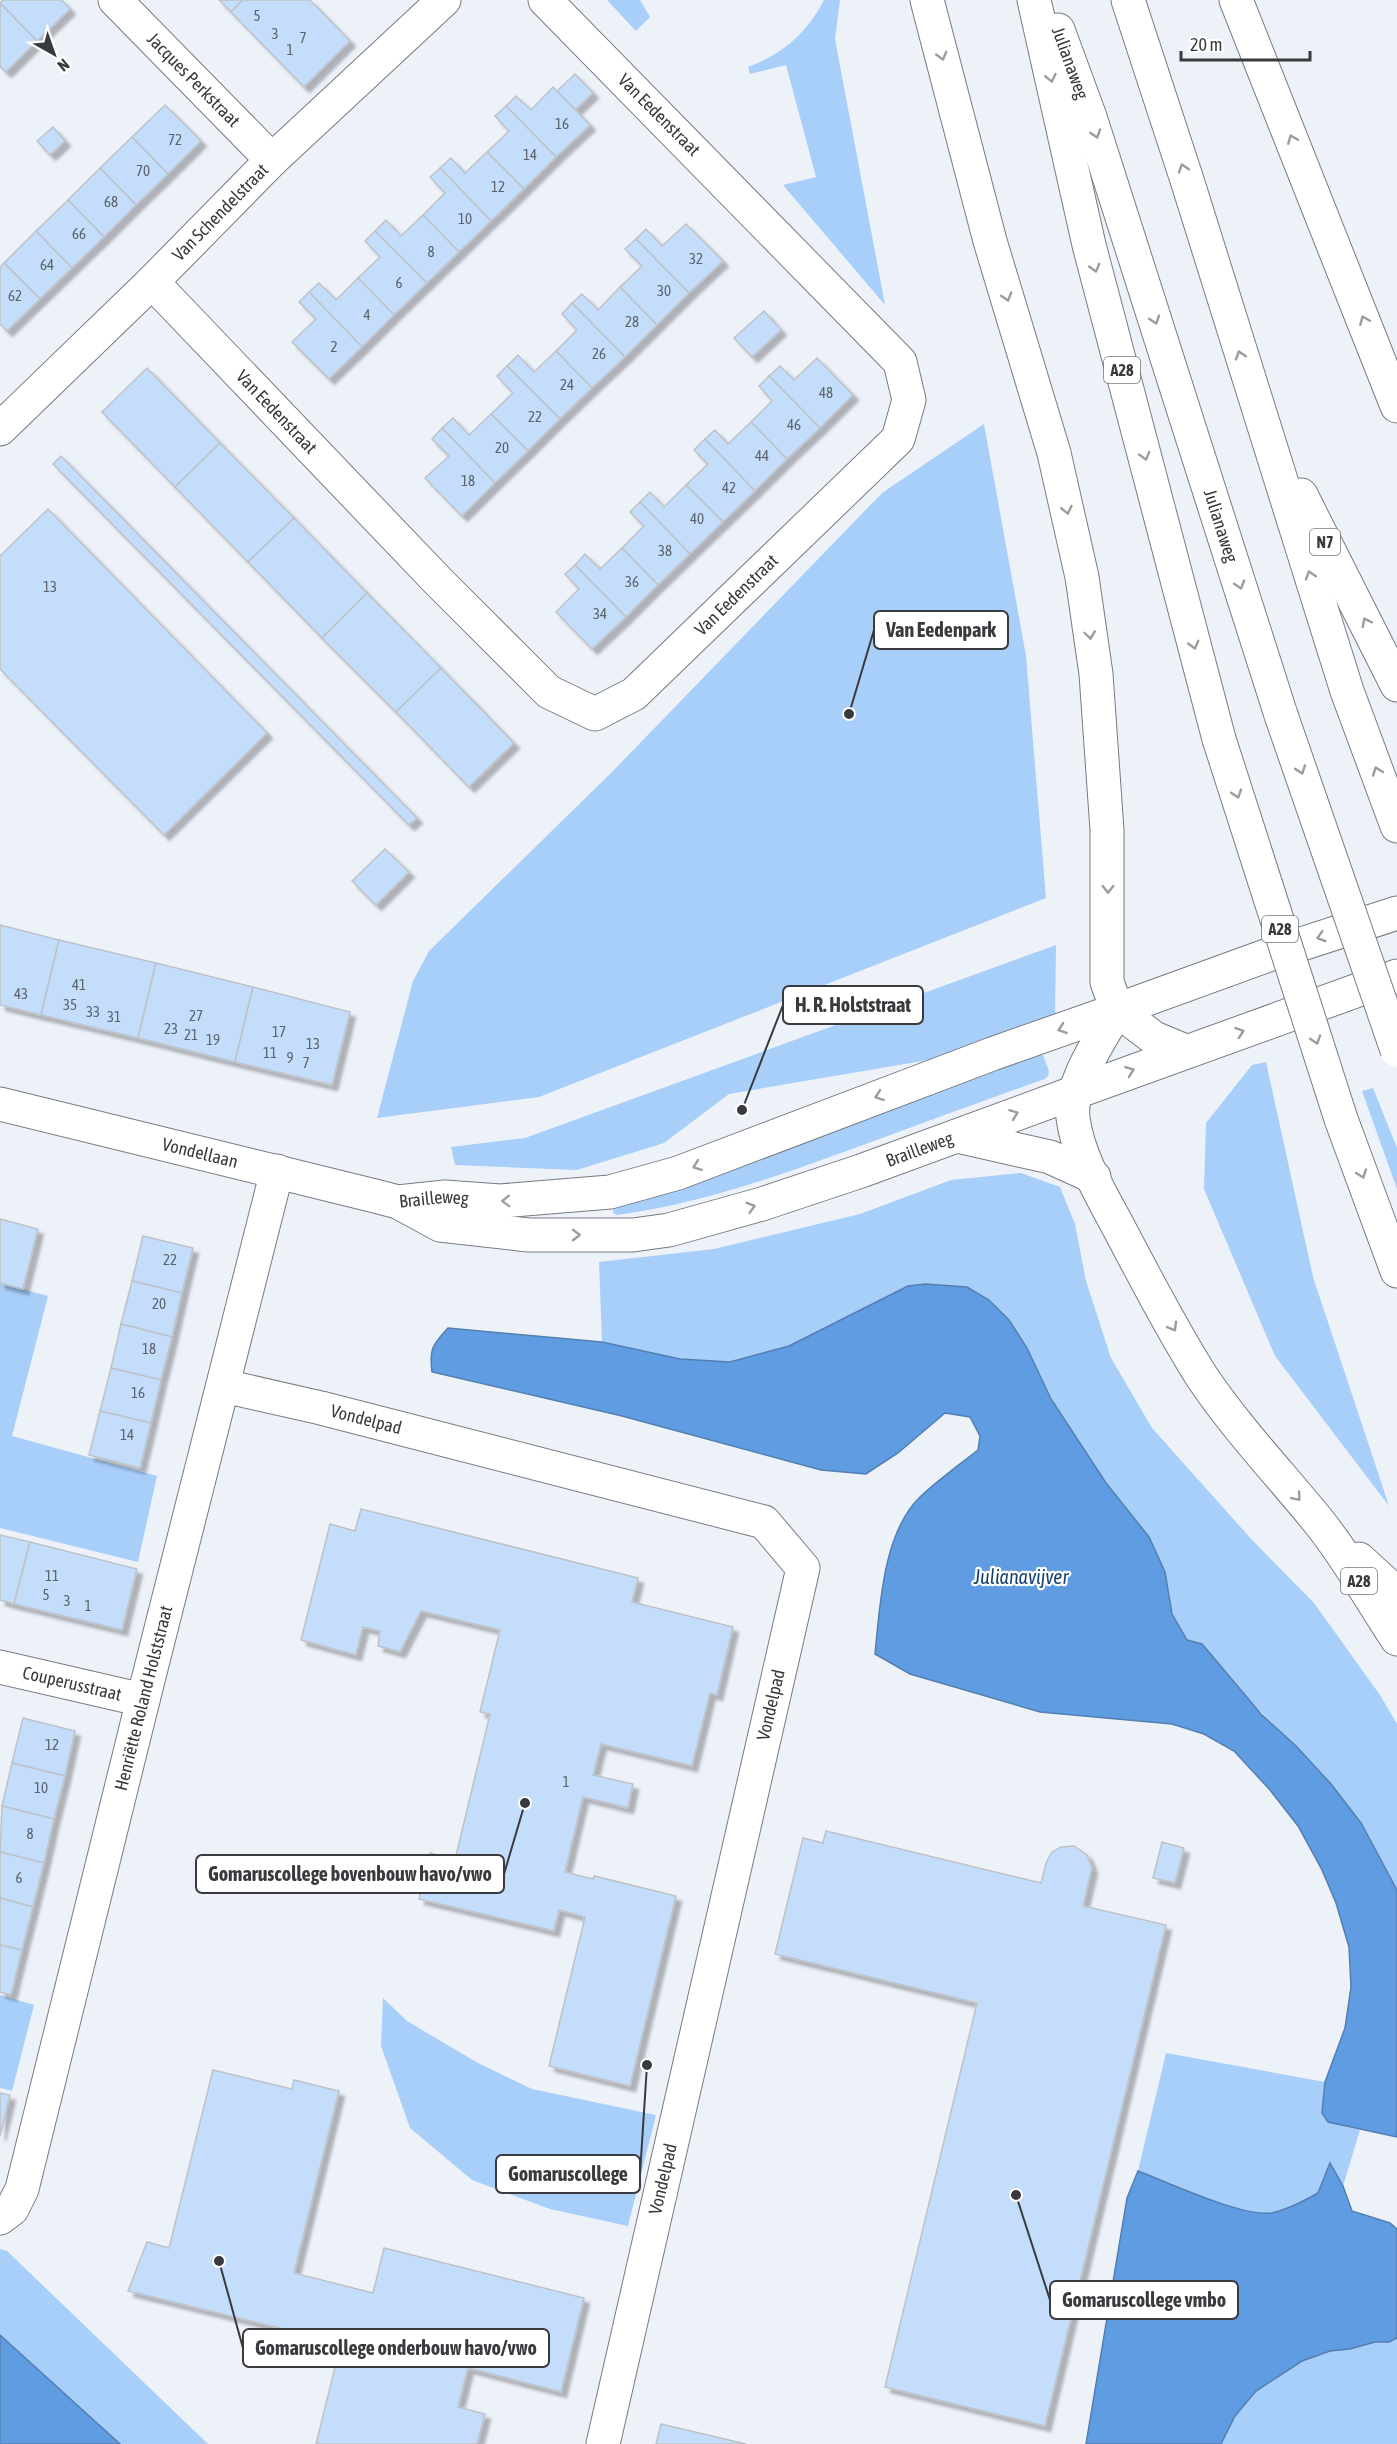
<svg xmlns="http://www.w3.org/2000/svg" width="1397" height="2444" viewBox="0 0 1397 2444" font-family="'Asap Condensed',sans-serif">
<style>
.green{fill:#a8cefa}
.water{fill:#5f9ce2;stroke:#537fb0;stroke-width:1.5}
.building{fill:#c4ddfb;stroke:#bdc2c8;stroke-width:1.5;filter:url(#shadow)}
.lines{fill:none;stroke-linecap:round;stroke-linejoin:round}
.minor-casing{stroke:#777b81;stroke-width:35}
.tertiary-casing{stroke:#777b81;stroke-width:35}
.secondary-casing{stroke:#777b81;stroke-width:35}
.trunk-casing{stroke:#777b81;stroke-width:35}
.minor{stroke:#fff;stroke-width:33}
.tertiary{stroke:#fff;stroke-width:33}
.secondary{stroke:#fff;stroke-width:33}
.trunk{stroke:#fff;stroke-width:33}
.trunk-bridge-casing{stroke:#777b81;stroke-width:35;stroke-linecap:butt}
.trunk-bridge{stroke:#fff;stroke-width:33}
.oneway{stroke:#9c9c9e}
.labels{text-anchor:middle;stroke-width:4.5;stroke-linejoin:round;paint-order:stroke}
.number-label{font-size:15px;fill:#5b636c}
.shield{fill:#fff;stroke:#747577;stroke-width:1.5}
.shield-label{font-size:16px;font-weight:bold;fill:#383a3d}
.street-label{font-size:18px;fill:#383a3d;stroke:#fff}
.water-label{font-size:20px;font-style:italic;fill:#184371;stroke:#fff}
.leader{fill:none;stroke:#383a3d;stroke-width:2}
.callout-dot{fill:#383a3d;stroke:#fff;stroke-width:2}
.callout{fill:#fff;stroke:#383a3d;stroke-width:2}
.callout-label{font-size:20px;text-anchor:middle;font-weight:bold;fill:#383a3d}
</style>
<defs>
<filter id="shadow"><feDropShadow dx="5.5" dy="5.5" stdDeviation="1.5" flood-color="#0004"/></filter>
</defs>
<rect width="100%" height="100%" fill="#edf2f9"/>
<!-- green -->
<g class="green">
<path d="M607 0H640L650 17 636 31Z"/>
<path d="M824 0H840L835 39 885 305 783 185 816 177 786 65 750 74 748 67C782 55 807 33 824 0Z"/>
<path d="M984 424 1026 656 1046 898 539 1097 377 1118 413 981 429 951 612 772 882 493Z"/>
<path d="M1056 945 1055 1015 946 1057 729 1094 664 1143 577 1170 455 1165 451 1147 525 1138Z"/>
<path d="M1041 1050 1049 1071 1048 1076 1045 1079C988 1099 931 1120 874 1141 789 1172 707 1203 617 1215L613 1213V1204Z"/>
<path d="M1266 1062 1313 1277 1389 1506 1275 1356 1204 1189 1206 1123 1252 1065Z"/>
<path d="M1373 1088 1397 1148V1189L1362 1091Z"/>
<path d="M1021 1173 1060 1187 1075 1224 1086 1281 1111 1358 1152 1428 1253 1541 1314 1603 1380 1695 1397 1724V1890L1361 1823 1331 1784 1296 1746 1187 1640 1172 1614 1165 1572 1149 1537 1106 1483 1051 1399 1027 1348 1009 1320 908 1286 789 1346 730 1362 680 1359 602 1342 599 1262 714 1249 860 1214 951 1180Z"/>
<path d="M0 1283 48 1296 12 1436 157 1476 138 1562 0 1528Z"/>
<path d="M0 1995 34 2005 12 2091 0 2088Z"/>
<path d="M383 1998 407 2021 478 2063 532 2089 656 2115 628 2226 550 2209 472 2180 410 2128 381 2046Z"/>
<path d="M1166 2053 1325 2082 1322 2113 1327 2122 1360 2130 1343 2186 1330 2164 1318 2193C1304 2201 1287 2210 1271 2213 1242 2217 1167 2182 1138 2171Z"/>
<path d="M0 2249 7 2251 208 2444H120L0 2335Z"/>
<path d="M1397 2338V2444H1221L1235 2416 1256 2391 1302 2361 1330 2351 1350 2349 1375 2342H1389Z"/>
</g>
<!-- water -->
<g class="water">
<path d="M925 1284 967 1287 989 1300 1009 1320 1027 1348 1051 1399 1106 1483 1149 1537 1165 1572 1172 1614 1187 1640 1202 1644 1261 1714 1296 1746 1331 1784 1361 1823 1397 1890V2137L1328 2122 1322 2113 1325 2082 1345 2028 1351 1987 1349 1947 1336 1903 1322 1870 1298 1826 1270 1790 1234 1751 1204 1734 1172 1724 1040 1712 910 1674 875 1654C880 1605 883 1533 920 1497 938 1480 959 1465 978 1450L980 1436 970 1417 945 1413 898 1453 866 1474 821 1470 622 1416 432 1372C429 1349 433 1344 448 1328L602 1342 680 1359 730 1362 789 1346 908 1286Z"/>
<path d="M1330 2163 1343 2186 1352 2211 1390 2223 1397 2229V2338L1389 2342H1375L1350 2349 1330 2351 1302 2361 1256 2391 1235 2416 1221 2444H1086L1127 2198 1138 2171C1167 2182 1242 2217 1271 2213 1287 2210 1304 2201 1318 2193Z"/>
<path d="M0 2335 120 2444H0Z"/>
</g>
<!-- building -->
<g class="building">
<path d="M3 0H62L70 9 37 41 0 3Z"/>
<path d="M219 0H243L231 12Z"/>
<path d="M243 0H310L350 41 304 87 231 12Z"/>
<path d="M0 3 37 41 6 72 0 67Z"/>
<path d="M575 74 593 93 575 110 557 91Z"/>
<path d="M553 87 590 125 556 157 506 106 516 96 531 110Z"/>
<path d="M165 105 201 141 168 174 132 137Z"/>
<path d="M506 106 556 157 524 189 487 152 509 131 495 116Z"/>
<path d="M53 127 65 141 50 155 37 141Z"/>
<path d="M132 137 168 174 136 205 100 168Z"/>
<path d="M487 152 524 189 491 221 440 168 451 158 465 173Z"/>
<path d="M100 168 136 205 104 237 68 200Z"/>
<path d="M440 168 491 221 459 252 423 215 445 193 430 177Z"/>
<path d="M68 200 104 237 72 268 36 231Z"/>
<path d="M423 215 459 252 427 283 375 231 386 220 401 236Z"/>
<path d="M686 224 723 261 689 293 636 239 646 229 662 246Z"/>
<path d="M36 231 72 268 40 299 4 263Z"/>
<path d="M375 231 427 283 394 315 358 278 380 257 365 241Z"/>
<path d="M636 239 689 293 657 325 620 287 642 266 625 249Z"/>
<path d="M4 263 40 299 7 331 0 324V267Z"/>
<path d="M358 278 394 315 362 347 309 292 319 283 336 300Z"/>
<path d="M620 287 657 325 625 357 572 303 582 294 598 310Z"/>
<path d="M309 292 362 347 329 379 292 342 316 319 299 302Z"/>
<path d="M572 303 625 357 592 388 556 351 577 330 562 314Z"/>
<path d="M764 311 781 330 752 357 734 338Z"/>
<path d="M556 351 592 388 560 419 507 366 518 355 534 372Z"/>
<path d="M817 358 853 395 820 428 769 376 780 366 794 380Z"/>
<path d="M507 366 560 419 528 451 491 414 513 393 497 376Z"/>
<path d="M147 368 220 443 175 487 102 412Z"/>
<path d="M769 376 820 428 787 459 751 422 772 401 759 386Z"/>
<path d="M491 414 528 451 495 483 442 428 453 418 469 435Z"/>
<path d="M751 422 787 459 755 491 705 439 715 430 728 444Z"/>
<path d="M442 428 495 483 462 516 425 478 449 456 432 439Z"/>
<path d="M705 439 755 491 723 522 686 485 708 464 694 450Z"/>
<path d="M220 443 294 518 248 562 175 487Z"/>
<path d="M61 456 417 818 409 825 53 464Z"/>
<path d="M686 485 723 522 690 554 640 502 650 492 664 507Z"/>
<path d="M640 502 690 554 658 585 622 548 644 526 630 512Z"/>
<path d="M48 509 267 733 164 835 0 669V556Z"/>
<path d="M294 518 367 593 322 638 248 562Z"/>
<path d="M622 548 658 585 626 617 575 565 585 554 600 569Z"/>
<path d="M575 565 626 617 592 649 556 612 579 589 565 574Z"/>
<path d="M367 593 441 668 396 712 322 638Z"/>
<path d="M441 668 514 743 469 787 396 712Z"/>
<path d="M385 849 409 872 376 905 352 881Z"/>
<path d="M0 925 59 940 41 1015 0 1005Z"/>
<path d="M59 940 156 963 138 1038 41 1015Z"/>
<path d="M156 963 253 987 235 1062 138 1038Z"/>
<path d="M253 987 350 1012 332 1085 235 1062Z"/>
<path d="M0 1219 38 1229 23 1289 0 1283Z"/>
<path d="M143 1236 193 1248 182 1293 132 1281Z"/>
<path d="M132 1281 182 1293 172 1337 121 1324Z"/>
<path d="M121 1324 172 1337 161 1380 111 1368Z"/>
<path d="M111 1368 161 1380 151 1423 100 1411Z"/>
<path d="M100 1411 151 1423 140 1468 89 1455Z"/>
<path d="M361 1509 638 1578 632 1602 733 1627 717 1695 710 1693 692 1766 601 1744 593 1775 633 1784 628 1808 583 1797 565 1872 593 1879 594 1876 676 1896 630 2086 549 2066 585 1917 559 1910 554 1931 419 1899 430 1853 455 1860 490 1714 480 1712 500 1630 421 1611 400 1652 378 1646 380 1631 363 1627 356 1655 301 1640 330 1524 355 1531Z"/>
<path d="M0 1535 30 1542 14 1604 0 1600Z"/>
<path d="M30 1542 137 1569 122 1630 14 1604Z"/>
<path d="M23 1718 75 1731 65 1776 12 1763Z"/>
<path d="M12 1763 65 1776 54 1819 2 1806Z"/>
<path d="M2 1806 54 1819 44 1863 0 1852Z"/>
<path d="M826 1831 1041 1883 1046 1863 1052 1852 1061 1847 1074 1846 1087 1855 1092 1868 1083 1906 1166 1925 1045 2426 885 2387 977 2003 775 1954 803 1838 823 1843Z"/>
<path d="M1162 1842 1184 1848 1175 1883 1153 1878Z"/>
<path d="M0 1852 44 1863 33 1907 0 1898Z"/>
<path d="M0 1898 33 1907 22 1950 0 1945Z"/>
<path d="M0 1945 22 1950 11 1995 0 1992Z"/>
<path d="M213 2070 292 2089 294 2080 339 2091 294 2273 373 2293 384 2248 584 2298 561 2392 468 2368 458 2407 485 2414 477 2444H316L341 2343 128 2291 147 2242 169 2248Z"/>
<path d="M0 2093 10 2095 0 2136Z"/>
<path d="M661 2424 746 2444H656Z"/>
</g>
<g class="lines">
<defs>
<g id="minor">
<path id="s1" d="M115 0 272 160"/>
<path id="s2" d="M152 282 437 580 549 692 595 714 634 694 898 439 909 400 900 362 545 0"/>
<path id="s3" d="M0 429 152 282 272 160 444 0"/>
<path id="s4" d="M224 1386 321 1408 764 1522 803 1568 603 2444"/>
<path id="s5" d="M0 1667 143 1700"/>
<path id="s6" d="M0 2218 12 2209 22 2189 143 1700 277 1171"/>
</g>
<g id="tertiary">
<path id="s7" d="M0 1104 375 1196 398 1202 440 1225 528 1235H633L669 1230 762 1204 861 1171 1076 1092"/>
<path id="s8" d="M398 1202 445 1197 500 1201 610 1192 678 1173 992 1054 1117 1010"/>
</g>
<g id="secondary">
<path d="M1117 1010 1274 953 1397 913"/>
<path d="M1076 1092 1397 976"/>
</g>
<g id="trunk">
<path d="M927 0 990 241 1054 453 1082 577 1096 674 1107 830V982L1117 1010 1154 1038 1185 1051"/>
<path d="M1034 0 1089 245 1219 739"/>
<path d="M1128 0 1187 180 1347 691 1397 826"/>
<path d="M1236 0 1397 406"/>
<path id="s9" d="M1058 30 1090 117 1281 715"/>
<path d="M1301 495 1397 685"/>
<path d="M1117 1010C1101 1039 1069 1083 1073 1118 1078 1157 1102 1196 1120 1230 1146 1279 1172 1330 1202 1377 1237 1429 1280 1474 1319 1522 1348 1558 1371 1600 1397 1639"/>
<path d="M1341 1119 1397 1271"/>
<path d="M957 1136 1050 1157 1094 1177"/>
<path d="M1359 1559 1397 1594"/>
</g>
</defs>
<!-- minor casing -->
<use href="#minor" class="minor-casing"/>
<!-- tertiary casing -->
<use href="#tertiary" class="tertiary-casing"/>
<!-- secondary casing -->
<use href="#secondary" class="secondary-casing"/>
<!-- trunk casing -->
<use href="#trunk" class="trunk-casing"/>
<!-- minor -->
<use href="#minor" class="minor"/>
<!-- tertiary -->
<use href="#tertiary" class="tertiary"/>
<!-- secondary -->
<use href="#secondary" class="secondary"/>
<!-- trunk -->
<use href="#trunk" class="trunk"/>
<defs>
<g id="trunk-bridge">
<path d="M1281 715 1397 1050"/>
<path d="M1219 739 1341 1119"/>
</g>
</defs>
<!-- trunk-bridge casing -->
<use href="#trunk-bridge" class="trunk-bridge-casing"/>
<!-- trunk-bridge -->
<use href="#trunk-bridge" class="trunk-bridge"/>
</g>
<!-- one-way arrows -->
<defs><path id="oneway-chevron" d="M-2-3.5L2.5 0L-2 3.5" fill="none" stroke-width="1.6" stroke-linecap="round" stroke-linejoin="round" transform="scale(1.5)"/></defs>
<g class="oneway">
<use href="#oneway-chevron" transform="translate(942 56) rotate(75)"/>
<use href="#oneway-chevron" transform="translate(1051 78) rotate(77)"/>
<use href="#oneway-chevron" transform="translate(1096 134) rotate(72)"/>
<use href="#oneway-chevron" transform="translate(1292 139) rotate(-112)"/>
<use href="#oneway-chevron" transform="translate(1183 168) rotate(-108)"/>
<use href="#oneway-chevron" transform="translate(1095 268) rotate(75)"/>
<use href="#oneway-chevron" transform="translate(1007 297) rotate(73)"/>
<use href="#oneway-chevron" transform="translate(1155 320) rotate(72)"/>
<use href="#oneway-chevron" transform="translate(1364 320) rotate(-112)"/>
<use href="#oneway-chevron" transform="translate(1240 355) rotate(-108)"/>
<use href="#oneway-chevron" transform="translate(1145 456) rotate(75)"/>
<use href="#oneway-chevron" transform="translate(1067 510) rotate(77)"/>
<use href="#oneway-chevron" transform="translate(1310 575) rotate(-108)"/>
<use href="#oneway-chevron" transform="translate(1240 585) rotate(72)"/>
<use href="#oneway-chevron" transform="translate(1366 622) rotate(-117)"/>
<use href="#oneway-chevron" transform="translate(1090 635) rotate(82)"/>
<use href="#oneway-chevron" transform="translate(1194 645) rotate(75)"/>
<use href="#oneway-chevron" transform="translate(1301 770) rotate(71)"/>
<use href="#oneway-chevron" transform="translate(1377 771) rotate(-110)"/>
<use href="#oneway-chevron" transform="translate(1237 794) rotate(72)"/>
<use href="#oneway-chevron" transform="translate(1108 889) rotate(90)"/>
<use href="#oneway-chevron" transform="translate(1321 937) rotate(162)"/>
<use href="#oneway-chevron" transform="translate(1062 1029) rotate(161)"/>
<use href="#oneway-chevron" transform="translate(1240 1032) rotate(-19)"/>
<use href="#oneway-chevron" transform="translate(1316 1040) rotate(72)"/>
<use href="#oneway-chevron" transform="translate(1130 1071) rotate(-20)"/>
<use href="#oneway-chevron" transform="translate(879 1096) rotate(160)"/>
<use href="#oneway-chevron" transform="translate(1014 1114) rotate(-21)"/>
<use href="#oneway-chevron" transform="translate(697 1166) rotate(159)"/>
<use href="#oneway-chevron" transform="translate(1362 1174) rotate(70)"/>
<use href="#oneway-chevron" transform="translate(506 1201) rotate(178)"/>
<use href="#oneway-chevron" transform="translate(751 1207) rotate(-16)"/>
<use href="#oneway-chevron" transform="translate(576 1235)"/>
<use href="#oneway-chevron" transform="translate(1173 1327) rotate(60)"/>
<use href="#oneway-chevron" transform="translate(1297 1497) rotate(50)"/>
</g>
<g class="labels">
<!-- number labels -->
<g class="number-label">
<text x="257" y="21">5</text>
<text x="275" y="39">3</text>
<text x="303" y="43">7</text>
<text x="290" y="55">1</text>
<text x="562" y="129">16</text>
<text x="175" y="145">72</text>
<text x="530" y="160">14</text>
<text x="143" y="176">70</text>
<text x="498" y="192">12</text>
<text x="111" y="207">68</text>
<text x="465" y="224">10</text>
<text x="79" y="239">66</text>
<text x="431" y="257">8</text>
<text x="696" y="264">32</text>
<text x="47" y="270">64</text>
<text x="399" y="288">6</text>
<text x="664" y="296">30</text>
<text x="15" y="301">62</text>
<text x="367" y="320">4</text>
<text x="632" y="327">28</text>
<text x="334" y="352">2</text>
<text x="599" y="359">26</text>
<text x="567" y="390">24</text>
<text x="826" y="398">48</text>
<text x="535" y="422">22</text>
<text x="794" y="430">46</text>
<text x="502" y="453">20</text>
<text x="762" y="461">44</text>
<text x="468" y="486">18</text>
<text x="729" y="493">42</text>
<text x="697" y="524">40</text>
<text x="665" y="556">38</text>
<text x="632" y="587">36</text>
<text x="50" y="592">13</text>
<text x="600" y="619">34</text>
<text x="79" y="990">41</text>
<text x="21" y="999">43</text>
<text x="70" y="1010">35</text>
<text x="93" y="1017">33</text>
<text x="196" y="1021">27</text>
<text x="114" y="1022">31</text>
<text x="171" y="1034">23</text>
<text x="279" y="1037">17</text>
<text x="191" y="1040">21</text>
<text x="213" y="1045">19</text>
<text x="313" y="1049">13</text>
<text x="270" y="1058">11</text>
<text x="290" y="1063">9</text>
<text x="306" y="1068">7</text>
<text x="170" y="1265">22</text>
<text x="159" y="1309">20</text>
<text x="149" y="1354">18</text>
<text x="138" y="1398">16</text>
<text x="127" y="1440">14</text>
<text x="52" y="1581">11</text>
<text x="46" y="1600">5</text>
<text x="67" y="1606">3</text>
<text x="88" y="1611">1</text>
<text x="52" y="1750">12</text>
<text x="566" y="1787">1</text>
<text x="41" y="1793">10</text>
<text x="30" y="1839">8</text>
<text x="19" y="1883">6</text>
</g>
<!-- shield labels -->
<g class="shield">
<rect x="1104" y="357" width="36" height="26" rx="4.5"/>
<rect x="1310" y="529" width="30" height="26" rx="4.5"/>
<rect x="1262" y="916" width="36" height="26" rx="4.5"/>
<rect x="1341" y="1568" width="36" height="26" rx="4.5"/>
</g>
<g class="shield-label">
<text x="1122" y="376">A28</text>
<text x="1325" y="548">N7</text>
<text x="1280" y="935">A28</text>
<text x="1359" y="1587">A28</text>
</g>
<!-- street labels -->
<g class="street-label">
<text transform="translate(1070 63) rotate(70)" y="6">Julianaweg</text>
<text dy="6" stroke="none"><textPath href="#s1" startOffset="112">Jacques Perkstraat</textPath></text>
<text transform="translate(659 115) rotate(45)" y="6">Van Eedenstraat</text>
<text dy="6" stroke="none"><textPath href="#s3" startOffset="309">Van Schendelstraat</textPath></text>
<text dy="6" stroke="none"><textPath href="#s2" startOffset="180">Van Eedenstraat</textPath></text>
<text dy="6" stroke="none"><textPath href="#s9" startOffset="522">Julianaweg</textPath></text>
<text dy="6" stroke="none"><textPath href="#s2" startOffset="808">Van Eedenstraat</textPath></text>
<text dy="6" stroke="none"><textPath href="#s7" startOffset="951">Brailleweg</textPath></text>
<text dy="6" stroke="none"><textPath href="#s7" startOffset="206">Vondellaan</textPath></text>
<text dy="6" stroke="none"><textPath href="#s8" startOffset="36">Brailleweg</textPath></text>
<text dy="6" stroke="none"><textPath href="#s4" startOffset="146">Vondelpad</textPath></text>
<text dy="6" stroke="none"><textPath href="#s5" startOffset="74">Couperusstraat</textPath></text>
<text dy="6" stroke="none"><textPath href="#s6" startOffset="543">Henriëtte Roland Holststraat</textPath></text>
<text transform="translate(771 1705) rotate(-77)" y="6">Vondelpad</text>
<text transform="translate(663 2179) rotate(-77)" y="6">Vondelpad</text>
</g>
<!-- water labels -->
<g class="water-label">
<text x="1021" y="1584">Julianavijver</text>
</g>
</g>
<!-- callouts -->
<path class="leader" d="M849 714L874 630M742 1110L783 1005M525 1803L504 1874M647 2065L640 2174M1016 2195L1050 2300M219 2261L243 2348"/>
<g class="callout-dot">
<circle cx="849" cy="714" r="6"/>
<circle cx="742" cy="1110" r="6"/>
<circle cx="525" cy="1803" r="6"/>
<circle cx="647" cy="2065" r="6"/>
<circle cx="1016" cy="2195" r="6"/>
<circle cx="219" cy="2261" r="6"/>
</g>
<g class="callout">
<rect x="874" y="611" width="134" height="38" rx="6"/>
<rect x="783" y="986" width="140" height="38" rx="6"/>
<rect x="196" y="1855" width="308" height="38" rx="6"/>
<rect x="496" y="2155" width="144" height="38" rx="6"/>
<rect x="1050" y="2281" width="188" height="38" rx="6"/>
<rect x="243" y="2329" width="306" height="38" rx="6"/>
</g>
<g class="callout-label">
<text x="941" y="637">Van Eedenpark</text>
<text x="853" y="1012">H. R. Holststraat</text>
<text x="350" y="1881">Gomaruscollege bovenbouw havo/vwo</text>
<text x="568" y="2181">Gomaruscollege</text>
<text x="1144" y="2307">Gomaruscollege vmbo</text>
<text x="396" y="2355">Gomaruscollege onderbouw havo/vwo</text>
</g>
<!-- north arrow -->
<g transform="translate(54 54) rotate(140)" stroke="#ffffff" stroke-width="4.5" paint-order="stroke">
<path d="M0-4.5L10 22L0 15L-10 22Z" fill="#383a3d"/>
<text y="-9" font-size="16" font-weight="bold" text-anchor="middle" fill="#383a3d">N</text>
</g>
<!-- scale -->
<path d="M1181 51v9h129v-9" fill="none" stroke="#383a3d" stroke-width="3"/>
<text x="1190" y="51" font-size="18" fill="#383a3d" stroke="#ffffff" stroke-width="4.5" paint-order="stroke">20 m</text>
</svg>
